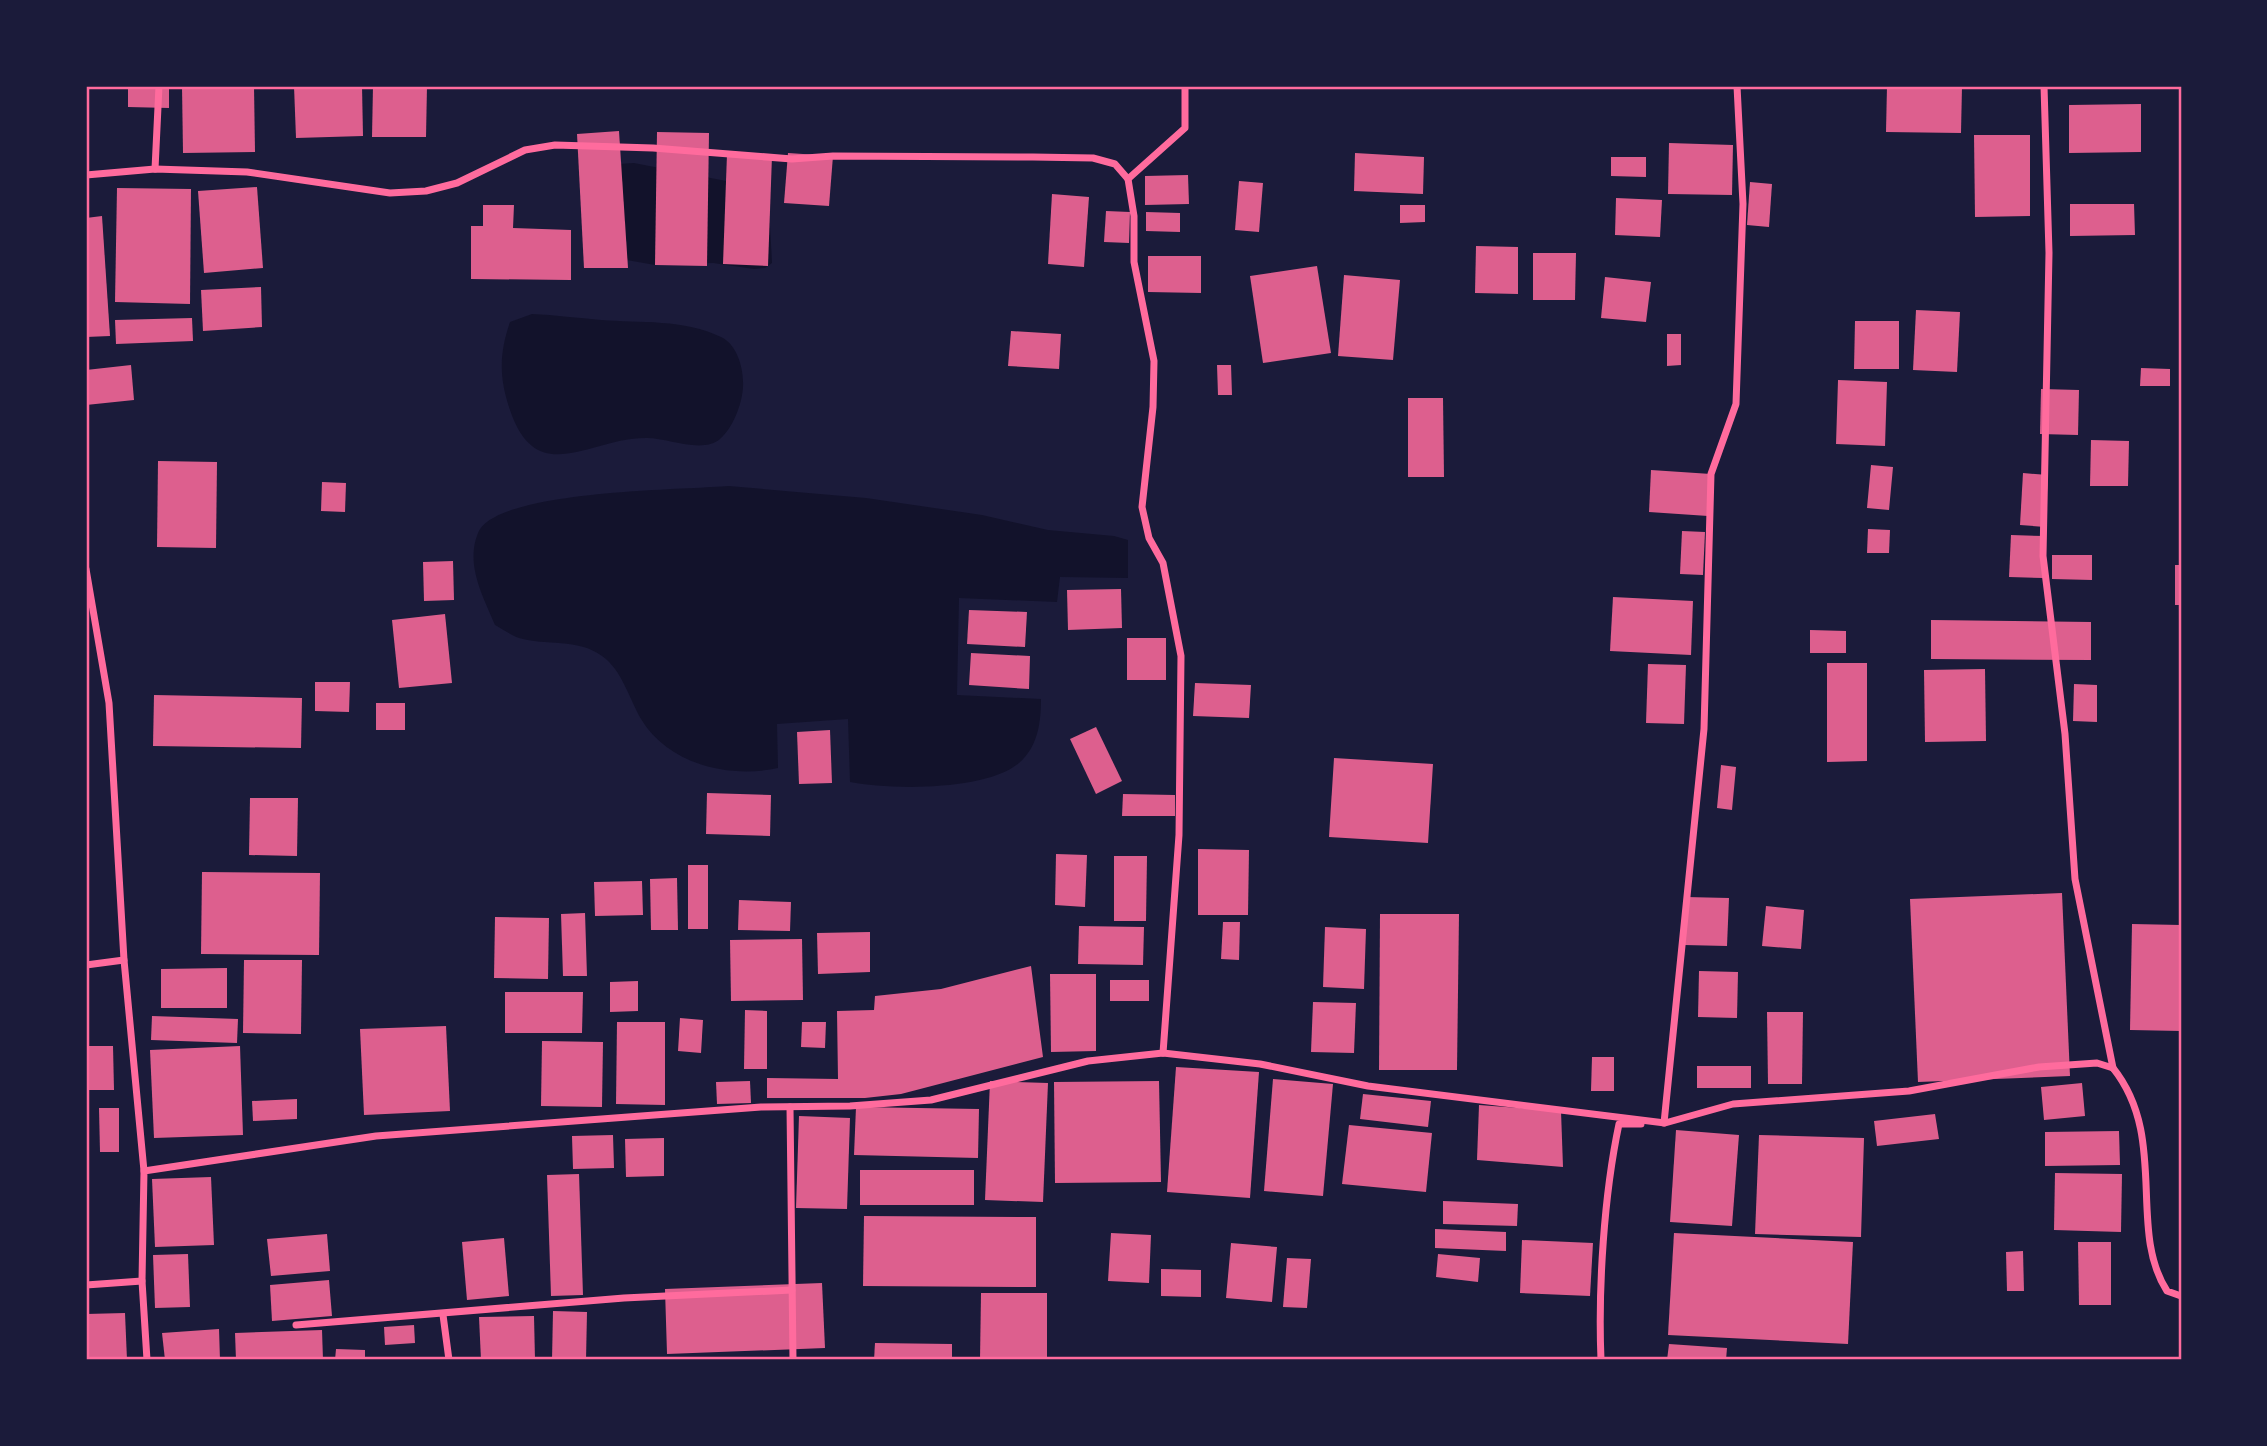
<svg xmlns="http://www.w3.org/2000/svg" width="2267" height="1446" viewBox="0 0 2267 1446" font-family="Overpass,sans-serif">
<style>
.water{fill:#12122b}
.building{fill:#dd5f8e}
.lines{fill:none;stroke-linecap:round;stroke-linejoin:round}
.minor{stroke:#ff6b9d;stroke-width:7}
.neatline{fill:none;stroke:#ff6b9d;stroke-width:2.5}
</style>
<rect width="100%" height="100%" fill="#1b1b3a"/>
<!-- water -->
<g class="water">
<path d="M634 163 762 188 769 207 772 263 765 268 754 269 713 263 655 265 621 259 618 164Z"/>
<path d="M532 314C555 315 578 318 601 320 639 323 685 319 721 337 738 345 744 370 743 387 742 404 733 428 720 439 702 454 668 438 647 438 590 437 537 490 510 410 499 378 499 354 510 322Z"/>
<path d="M729 486 866 498 982 515 1048 530 1114 536 1128 540V578L1060 577 1057 602 959 598 957 695 1041 699C1041 722 1038 747 1019 763 987 791 890 790 850 782L848 719 777 724 778 768C729 779 668 764 641 719 629 698 622 670 602 656 578 638 545 646 519 638 511 635 502 629 495 625 483 597 465 564 478 533 495 490 682 490 729 486Z"/>
</g>
<!-- building -->
<g class="building">
<path d="M128 86H169V108L128 107Z"/>
<path d="M182 86H254L255 152 183 153Z"/>
<path d="M294 86H362L363 136 296 138Z"/>
<path d="M373 86H427L426 137H372Z"/>
<path d="M1887 86H1962L1961 133 1886 132Z"/>
<path d="M2141 104V152L2069 153V105Z"/>
<path d="M619 131 628 268H584L577 134Z"/>
<path d="M657 132 709 133 707 266 655 265Z"/>
<path d="M1974 135H2030V216L1975 217Z"/>
<path d="M1669 143 1733 145 1732 195 1668 194Z"/>
<path d="M788 153 833 156 829 206 784 203Z"/>
<path d="M1355 153 1424 157 1423 194 1354 191Z"/>
<path d="M727 154 772 156 768 266 723 264Z"/>
<path d="M1611 157H1646V177L1611 176Z"/>
<path d="M1188 175 1189 204 1145 205V176Z"/>
<path d="M1239 181 1263 183 1259 232 1235 230Z"/>
<path d="M1750 182 1772 184 1769 227 1747 225Z"/>
<path d="M257 187 263 268 204 273 198 191Z"/>
<path d="M117 188 191 189 190 304 115 302Z"/>
<path d="M1052 194 1089 197 1084 267 1048 264Z"/>
<path d="M1616 198 1662 200 1660 237 1615 235Z"/>
<path d="M2070 204H2134L2135 235 2070 236Z"/>
<path d="M483 205H514L513 228 571 230V280L471 279V226H483Z"/>
<path d="M1400 205H1425V222L1400 223Z"/>
<path d="M1106 211 1130 212 1129 243 1104 242Z"/>
<path d="M1146 212 1180 213V232L1146 231Z"/>
<path d="M102 216 110 336 86 337V218Z"/>
<path d="M1476 246 1518 247V294L1475 293Z"/>
<path d="M1533 253H1576L1575 300H1533Z"/>
<path d="M1148 256H1201V293L1148 292Z"/>
<path d="M1317 266 1331 353 1263 363 1250 276Z"/>
<path d="M1344 275 1400 280 1393 360 1338 356Z"/>
<path d="M1605 277 1651 282 1646 322 1601 318Z"/>
<path d="M261 287 262 327 203 331 201 290Z"/>
<path d="M1916 310 1960 312 1957 372 1913 370Z"/>
<path d="M192 318 193 341 116 344 115 320Z"/>
<path d="M1855 321H1899V369H1854Z"/>
<path d="M1011 331 1061 334 1059 369 1008 366Z"/>
<path d="M1667 334H1681V365L1667 366Z"/>
<path d="M131 365 134 400 86 405V370Z"/>
<path d="M1217 365H1231L1232 395H1218Z"/>
<path d="M2141 368 2170 369V386H2140Z"/>
<path d="M1838 380 1887 382 1885 446 1836 444Z"/>
<path d="M2041 389 2079 390 2078 435 2040 434Z"/>
<path d="M1408 398H1443L1444 477H1408Z"/>
<path d="M2091 440 2129 441 2128 486H2090Z"/>
<path d="M158 461 217 462 216 548 157 547Z"/>
<path d="M1871 465 1893 467 1889 510 1867 508Z"/>
<path d="M1651 470 1711 474 1708 516 1649 512Z"/>
<path d="M2023 473 2048 475 2045 527 2020 525Z"/>
<path d="M322 482 346 483 345 512 321 511Z"/>
<path d="M1868 529 1890 530 1889 553H1867Z"/>
<path d="M1682 531 1705 532 1703 575 1680 574Z"/>
<path d="M2011 535 2044 536 2043 578 2009 577Z"/>
<path d="M2052 555H2092V580L2052 579Z"/>
<path d="M453 561 454 600 424 601 423 562Z"/>
<rect x="2175" y="565" width="6" height="40"/>
<path d="M1121 589 1122 628 1068 630 1067 590Z"/>
<path d="M1613 597 1693 601 1691 655 1610 651Z"/>
<path d="M969 610 1027 612 1025 647 967 644Z"/>
<path d="M445 614 452 683 399 688 392 620Z"/>
<path d="M1931 620 2091 622V660L1931 659Z"/>
<path d="M1810 630 1846 631V653H1810Z"/>
<rect x="1127" y="638" width="39" height="42"/>
<path d="M971 653 1030 656 1029 689 969 685Z"/>
<path d="M1827 663H1867V761L1827 762Z"/>
<path d="M1648 664 1686 665 1684 724 1646 723Z"/>
<path d="M1985 669 1986 741 1925 742 1924 670Z"/>
<path d="M315 682H350L349 712 315 711Z"/>
<path d="M1195 683 1251 685 1249 718 1193 716Z"/>
<path d="M2074 684 2097 685V722L2073 721Z"/>
<path d="M154 695 302 698 301 748 153 746Z"/>
<rect x="376" y="703" width="29" height="27"/>
<path d="M1096 727 1122 781 1096 794 1070 739Z"/>
<path d="M830 730 832 783 799 784 797 732Z"/>
<path d="M1334 758 1433 764 1428 843 1329 837Z"/>
<path d="M1721 765 1736 767 1732 810 1717 808Z"/>
<path d="M707 793 771 795 770 836 706 834Z"/>
<path d="M1123 794 1175 795V816H1122Z"/>
<path d="M250 798H298L297 856 249 855Z"/>
<path d="M1198 849 1249 850 1248 915H1198Z"/>
<path d="M1056 854 1087 855 1085 907 1055 905Z"/>
<path d="M1114 856H1147L1146 921H1114Z"/>
<rect x="688" y="865" width="20" height="64"/>
<path d="M202 872 320 873 319 955 201 954Z"/>
<path d="M677 878 678 930H651L650 879Z"/>
<path d="M642 881 643 915 595 916 594 882Z"/>
<path d="M2062 893 2070 1076 1918 1082 1910 899Z"/>
<path d="M1686 897 1729 898 1727 946 1684 945Z"/>
<path d="M739 900 791 902 790 931 738 930Z"/>
<path d="M1766 906 1804 910 1801 949 1762 946Z"/>
<path d="M585 913 587 976H563L561 914Z"/>
<path d="M1380 914H1459L1457 1070H1379Z"/>
<path d="M495 917 549 918 548 979 494 978Z"/>
<path d="M1223 922H1240L1239 960 1221 959Z"/>
<path d="M2132 924 2181 925V1031L2130 1030Z"/>
<path d="M1079 926 1144 927 1143 965 1078 964Z"/>
<path d="M1325 927 1366 929 1364 989 1323 987Z"/>
<path d="M870 932V972L818 974 817 933Z"/>
<path d="M802 939 803 1000 731 1001 730 940Z"/>
<path d="M244 960H302L301 1034 243 1033Z"/>
<path d="M1031 966 1043 1057 901 1094 865 1098H767V1078L838 1079 837 1011 874 1010 875 996 941 989Z"/>
<path d="M227 968V1008H161V969Z"/>
<path d="M1699 971 1738 972 1737 1018 1698 1017Z"/>
<path d="M1050 974H1096V1051L1051 1052Z"/>
<rect x="1110" y="980" width="39" height="21"/>
<path d="M638 981V1011L610 1012V982Z"/>
<path d="M505 992H583L582 1033H505Z"/>
<path d="M1313 1002 1356 1003 1354 1053 1311 1052Z"/>
<path d="M745 1010 767 1011V1069H744Z"/>
<path d="M1767 1012H1803L1802 1084H1768Z"/>
<path d="M152 1016 238 1019 237 1043 151 1040Z"/>
<path d="M680 1018 703 1020 701 1053 678 1051Z"/>
<path d="M617 1022H665V1105L616 1104Z"/>
<path d="M802 1022H826L825 1048 801 1047Z"/>
<path d="M446 1026 450 1111 364 1115 360 1029Z"/>
<path d="M542 1041 603 1042 602 1107 541 1106Z"/>
<path d="M86 1046H113L114 1090H86Z"/>
<path d="M240 1046 243 1135 154 1138 150 1050Z"/>
<path d="M1592 1057H1614V1091H1591Z"/>
<rect x="1697" y="1066" width="54" height="22"/>
<path d="M1176 1067 1259 1072 1250 1198 1167 1192Z"/>
<path d="M1273 1079 1333 1084 1323 1196 1264 1191Z"/>
<path d="M750 1081 751 1103 717 1104 716 1082Z"/>
<path d="M990 1081 1048 1083 1043 1202 985 1200Z"/>
<path d="M1159 1081 1161 1182 1055 1183 1054 1082Z"/>
<path d="M2082 1083 2085 1116 2044 1120 2041 1087Z"/>
<path d="M1363 1094 1431 1101 1428 1127 1360 1119Z"/>
<path d="M297 1099V1119L253 1121 252 1101Z"/>
<path d="M1479 1105 1561 1111 1563 1167 1477 1160Z"/>
<path d="M856 1107 979 1109 978 1158 854 1155Z"/>
<path d="M99 1108H119V1152H100Z"/>
<path d="M1935 1114 1939 1139 1877 1146 1874 1121Z"/>
<path d="M799 1116 850 1118 847 1209 796 1208Z"/>
<path d="M1349 1125 1432 1133 1426 1192 1342 1184Z"/>
<path d="M1676 1130 1739 1135 1732 1226 1670 1222Z"/>
<path d="M2119 1131 2120 1165 2045 1166V1132Z"/>
<path d="M613 1135 614 1168 573 1169 572 1136Z"/>
<path d="M1759 1135 1864 1138 1861 1237 1755 1234Z"/>
<path d="M664 1138V1176L626 1177 625 1139Z"/>
<rect x="860" y="1170" width="114" height="35"/>
<path d="M2055 1173 2122 1174 2121 1232 2054 1230Z"/>
<path d="M579 1174 583 1295 551 1296 547 1175Z"/>
<path d="M211 1177 214 1245 155 1247 152 1179Z"/>
<path d="M1443 1201 1518 1204 1517 1226 1443 1224Z"/>
<path d="M864 1216 1036 1217V1287L863 1286Z"/>
<rect x="86" y="1217" width="3" height="56"/>
<path d="M1435 1229 1506 1232V1251L1435 1248Z"/>
<path d="M1111 1233 1151 1235 1149 1283 1108 1281Z"/>
<path d="M1674 1233 1853 1242 1848 1344 1668 1335Z"/>
<path d="M327 1234 330 1271 271 1276 267 1239Z"/>
<path d="M504 1238 509 1296 467 1300 462 1242Z"/>
<path d="M1522 1240 1593 1243 1590 1296 1520 1293Z"/>
<path d="M2078 1242H2111V1305H2079Z"/>
<path d="M1231 1243 1277 1247 1272 1302 1226 1298Z"/>
<path d="M2023 1251 2024 1291H2007L2006 1252Z"/>
<path d="M188 1254 190 1307 155 1308 153 1255Z"/>
<path d="M1438 1254 1480 1258 1478 1282 1436 1277Z"/>
<path d="M1287 1258 1311 1259 1307 1308 1283 1307Z"/>
<path d="M1161 1269 1201 1270V1297L1161 1296Z"/>
<path d="M329 1280 332 1316 272 1321 270 1285Z"/>
<path d="M822 1283 825 1348 667 1354 665 1289Z"/>
<path d="M981 1293H1047V1360H980Z"/>
<path d="M553 1311 587 1312 586 1360H552Z"/>
<path d="M125 1313 127 1360H86V1314Z"/>
<path d="M534 1316 535 1360H481L479 1317Z"/>
<path d="M414 1325 415 1343 385 1345 384 1327Z"/>
<path d="M219 1329 220 1360H165L162 1333Z"/>
<path d="M322 1330 323 1360H236L235 1333Z"/>
<path d="M875 1343 952 1344V1360H874Z"/>
<path d="M1669 1344 1727 1348 1726 1360H1667Z"/>
<path d="M336 1349 365 1350V1360H335Z"/>
</g>
<g class="lines">
<!-- minor -->
<g class="minor">
<path d="M2044 86 2049 253 2043 556 2065 734 2075 879 2113 1068"/>
<path d="M155 169 159 86"/>
<path d="M86 175 155 169 247 172 390 193 426 191 457 183 525 150 555 145 653 148 792 159 833 156 1033 157 1093 158 1115 164 1128 179 1134 216V262L1154 361 1153 407 1142 507 1149 538 1163 563 1181 656 1179 835 1163 1053"/>
<path d="M1128 179 1185 128V86"/>
<path d="M86 569 109 703 124 960 144 1171"/>
<path d="M86 965 124 960"/>
<path d="M790 1107 793 1360"/>
<path d="M1664 1123 1704 729 1711 474 1736 404 1743 204 1737 86"/>
<path d="M142 1281 147 1360"/>
<path d="M86 1285 142 1281 144 1171 376 1136 761 1107 850 1106 931 1100 1088 1061 1163 1053 1260 1064 1368 1086 1665 1123 1733 1104 1909 1091 2039 1067 2097 1063 2113 1068C2169 1138 2127 1229 2167 1291L2181 1296"/>
<path d="M443 1315 449 1360"/>
<path d="M296 1325 624 1298 792 1290"/>
<path d="M1601 1360C1598 1288 1604 1195 1619 1124H1641"/>
</g>
</g>
<!-- border -->
<rect width="2267" height="1446" fill="none" stroke="#1b1b3a" stroke-width="175"/>
<rect x="88" y="88" width="2092" height="1270" class="neatline"/>
</svg>
